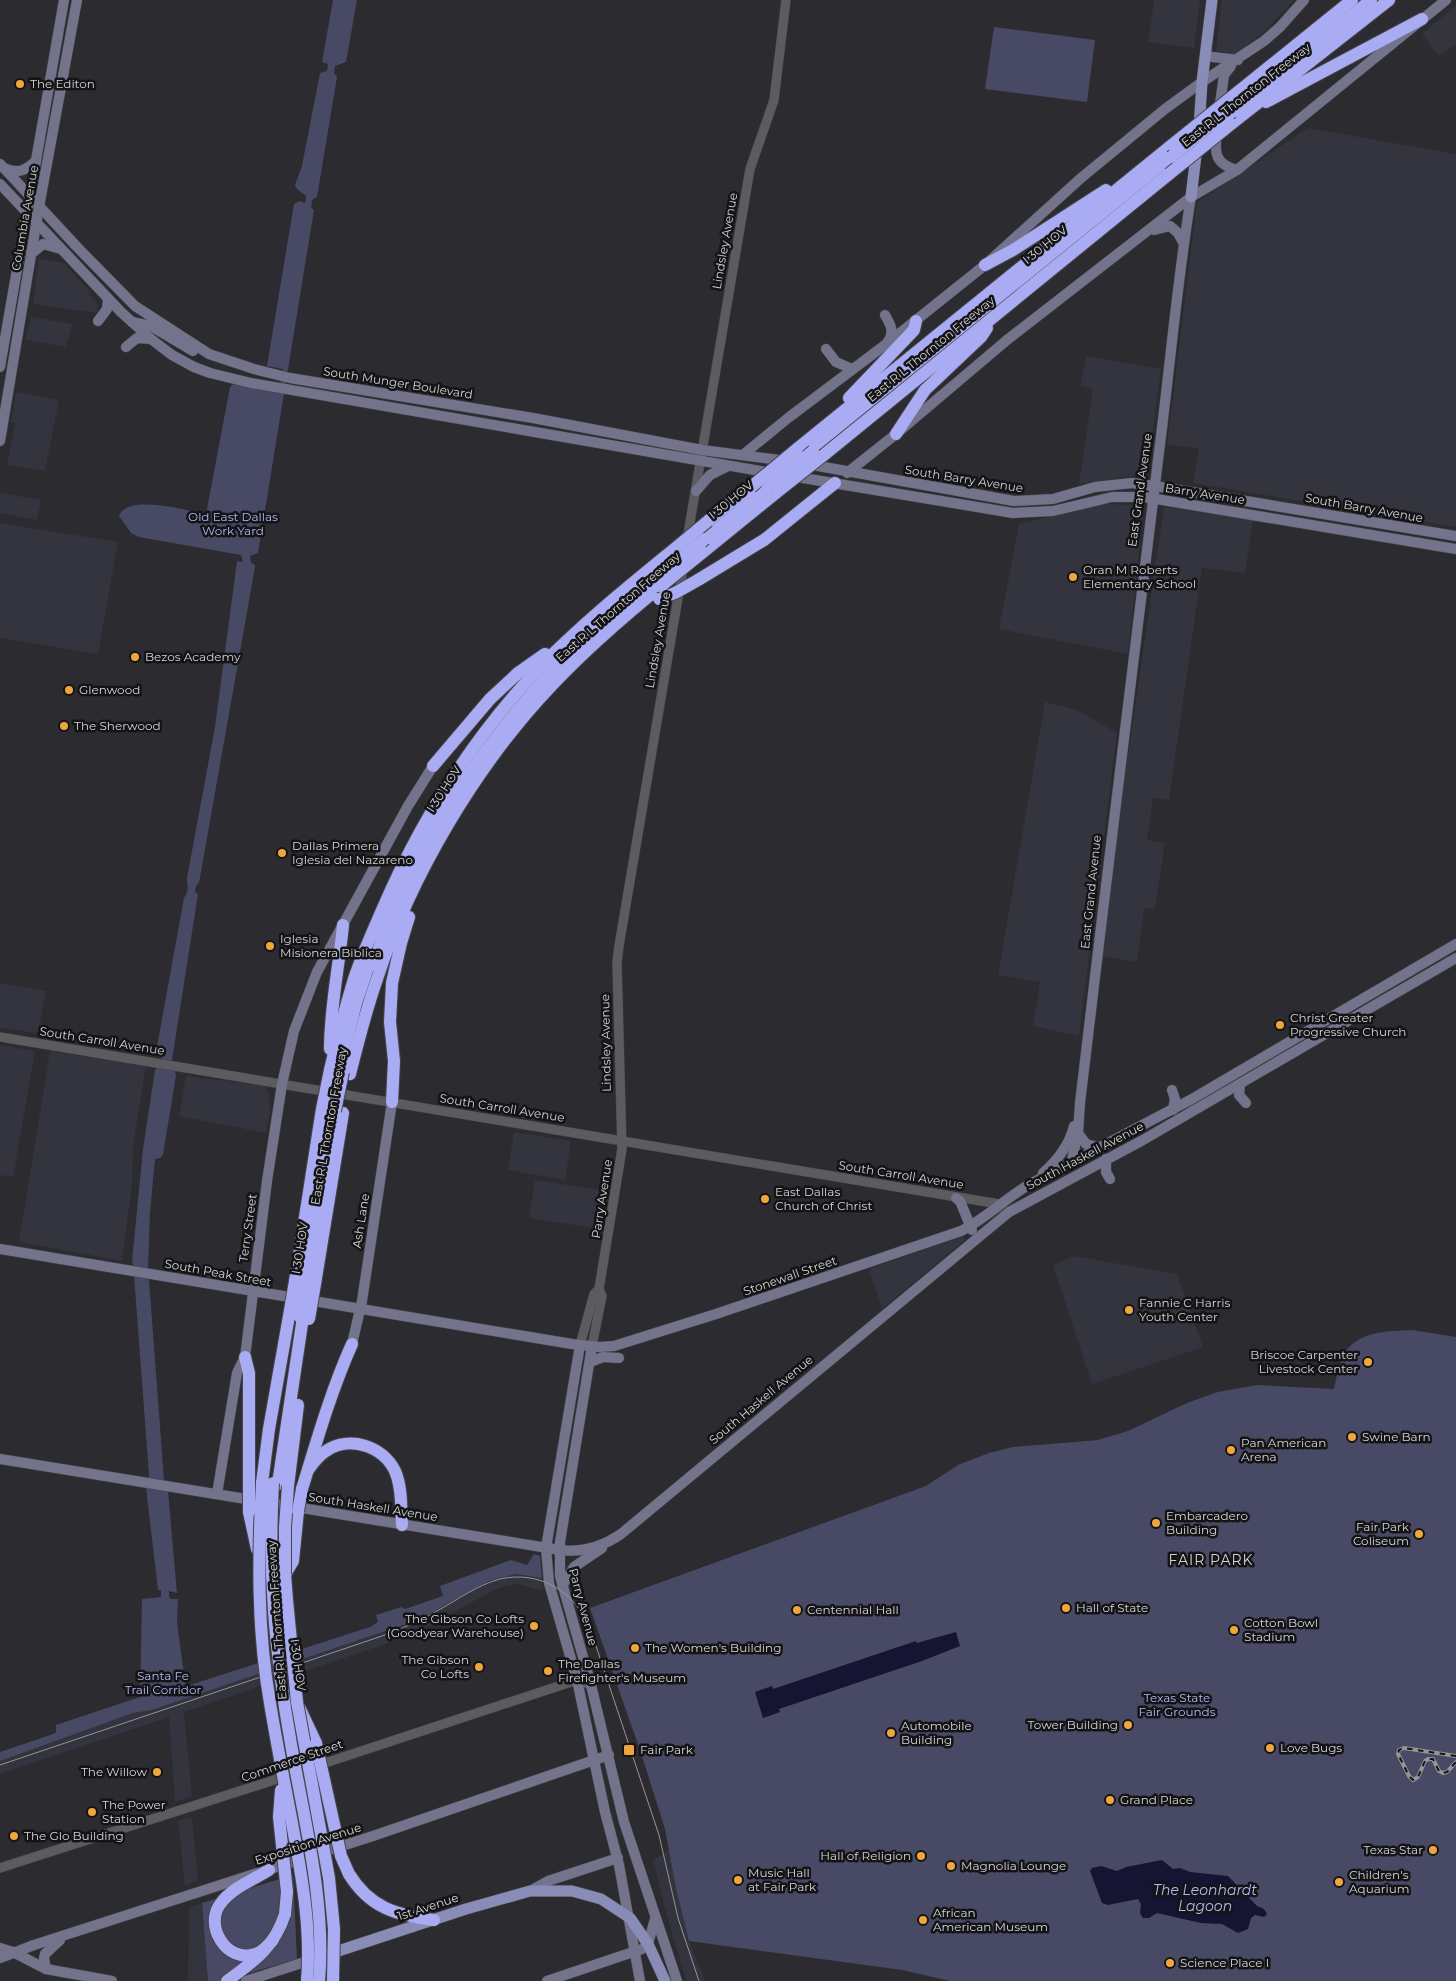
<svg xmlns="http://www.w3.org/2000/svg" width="1456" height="1981" viewBox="0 0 1456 1981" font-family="Montserrat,sans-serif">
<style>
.built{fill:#33343e}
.green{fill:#484964}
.water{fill:#151432}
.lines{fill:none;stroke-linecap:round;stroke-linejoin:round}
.tertiary-casing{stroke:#46464a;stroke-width:10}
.secondary-casing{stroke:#46464a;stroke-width:11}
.primary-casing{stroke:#46464a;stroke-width:12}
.motorway-casing{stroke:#46464a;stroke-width:14}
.tertiary{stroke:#5b5b60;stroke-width:9}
.secondary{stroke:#73738c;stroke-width:10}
.primary{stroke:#8a8cb8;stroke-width:11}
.motorway{stroke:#aaacf3;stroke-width:12}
.tram{stroke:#959598;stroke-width:1}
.rail-casing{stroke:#959598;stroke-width:4}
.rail{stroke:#141416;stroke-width:2;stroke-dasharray:5.5;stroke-linecap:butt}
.motorway-bridge-casing{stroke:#46464a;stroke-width:14;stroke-linecap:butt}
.motorway-bridge{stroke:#aaacf3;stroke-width:12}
.poi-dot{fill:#efa73d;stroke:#141416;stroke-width:2}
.labels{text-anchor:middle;stroke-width:5;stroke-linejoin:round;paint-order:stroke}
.poi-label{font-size:12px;fill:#d4d4d7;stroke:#141416;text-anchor:start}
.street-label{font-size:12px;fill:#d4d4d7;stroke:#141416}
.park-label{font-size:12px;fill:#b5b7f5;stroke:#141416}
.neighbourhood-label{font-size:14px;letter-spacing:1px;fill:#d4d4d7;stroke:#141416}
.water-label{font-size:14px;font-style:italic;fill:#b6b9f7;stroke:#141416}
</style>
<rect width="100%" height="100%" fill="#2b2b30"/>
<!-- built -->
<g class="built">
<path d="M1154 0H1200L1194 48 1148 42Z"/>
<path d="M1222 0H1294L1264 32 1236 54 1216 51Z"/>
<path d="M1456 5V44L1439 56 1422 34Z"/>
<path d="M1308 128 1456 154V527L1193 483 1199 448 1167 445 1197 202Z"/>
<path d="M39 259 64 263 90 292 89 294 98 304 97 312 81 311 33 304Z"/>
<path d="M31 317 72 324 66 347 25 340Z"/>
<path d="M1086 356 1161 369 1147 474 1079 484 1093 389 1080 386Z"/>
<path d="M16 392 59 400 45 471 7 465 15 423 11 422Z"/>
<path d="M0 493 41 500 37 520 0 513Z"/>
<path d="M1102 504 1144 505 1128 654 999 629 1019 524Z"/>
<path d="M1164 507 1253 520 1245 573 1202 568 1169 800 1153 798 1147 840 1165 843 1155 909 1144 908 1137 962 1099 956Z"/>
<path d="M0 523 118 542 98 654 0 638Z"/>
<path d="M1045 702 1075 709 1117 733 1079 1036 1033 1026 1040 982 998 975Z"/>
<path d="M0 983 46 991 38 1033 0 1028Z"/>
<path d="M0 1045 35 1051 13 1177 0 1175Z"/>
<path d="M50 1051 146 1066 133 1146 132 1185 122 1261 19 1242Z"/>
<path d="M186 1076 265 1086 269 1095 270 1113 266 1133 179 1116Z"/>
<path d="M514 1132 571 1141 565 1180 508 1170Z"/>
<path d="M535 1180 607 1191 601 1229 529 1218Z"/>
<path d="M964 1236 966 1239 882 1309 869 1269Z"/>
<path d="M1074 1256 1177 1274 1203 1347 1092 1384 1053 1265Z"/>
<path d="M516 1574 542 1578 543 1591 517 1584 498 1588 412 1635 184 1712 192 1796 175 1802 169 1717 0 1774V1759L133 1713 152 1710 418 1620 474 1587 504 1576Z"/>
<path d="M192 1817 198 1880 185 1886 178 1820Z"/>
<path d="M669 1850 676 1889 689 1941 705 1981H686L664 1905 653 1860Z"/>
<path d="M202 1903 208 1981H188L189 1907Z"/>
</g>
<!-- green -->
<g class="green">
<path d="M333 0H357L346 62 335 66 334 73 337 77 317 197 312 200 311 208 314 210 258 553 250 556 251 563 255 565V567L199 883 196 886 195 892 198 894 172 1060H169L171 1069 175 1071 176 1075 163 1155 160 1158 155 1159 150 1213 148 1269 143 1268 146 1278 149 1280 164 1480 163 1481 168 1491 177 1593 169 1591V1597L171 1599H178L177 1622 185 1682 187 1686 370 1627 378 1622 376 1615 401 1607 405 1609 443 1596 440 1586 511 1560 527 1565 534 1554 540 1556 542 1578 516 1574 489 1581 418 1620 152 1710 133 1713 0 1761V1752L56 1733V1725L140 1697 142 1599 161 1597V1590H158L146 1488 149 1475 134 1275 138 1270V1267L133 1265 132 1261 143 1149 155 1070 157 1068 163 1067 162 1059 156 1052 184 898C190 888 187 888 187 878L215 727 237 561 243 562 241 555 139 537 131 533 119 516C127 493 188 511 206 514L230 387 233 384 279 392 283 369 267 366 294 204 299 201 305 203 306 196 297 189 295 185 302 166 320 73 327 71 328 64 322 62Z"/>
<path d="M994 27 1095 40 1087 102 985 89Z"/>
<path d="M1412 1330 1456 1337V1981H950L902 1970 689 1941 676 1889 665 1829 640 1750 590 1608 926 1486 958 1465 989 1453 1013 1447 1098 1440 1128 1431 1187 1403 1218 1392 1257 1385 1334 1389C1336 1379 1338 1368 1342 1358 1354 1331 1387 1331 1412 1330Z"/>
<path d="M293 1875 297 1959 223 1981H208L202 1903Z"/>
</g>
<!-- water -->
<g class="water">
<path d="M956 1632 960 1646 922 1661 779 1709 780 1712 763 1718 755 1692 772 1686 773 1689 916 1641 917 1643Z"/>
<path d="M1162 1860 1173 1869 1180 1868 1190 1872 1228 1876 1257 1906 1264 1909 1267 1914 1264 1917 1255 1915 1251 1918 1248 1929 1238 1933 1222 1924 1201 1923 1157 1913 1149 1918H1143L1140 1913 1141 1904 1138 1899 1108 1905 1102 1903 1090 1871 1092 1868 1101 1866 1117 1871 1126 1867Z"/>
</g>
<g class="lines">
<defs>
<g id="tertiary">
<path d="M687 540 750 169 774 100 786 0"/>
<path d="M0 1037 999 1204"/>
<path d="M580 1345 594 1294 599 1289"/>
<path d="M592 1346 602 1296 599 1289 622 1149 617 962 619 946 683 568"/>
<path d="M316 1766 577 1680 591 1685"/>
<path d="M0 1868 302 1771"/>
</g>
<g id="secondary">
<path d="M1205 56 1238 60"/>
<path d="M1219 111 1224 75 1231 66"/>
<path d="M1217 133C1214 153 1215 164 1237 170"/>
<path d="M0 164 78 248 135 306 209 354 254 369 290 378 533 418 702 450 787 461"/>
<path d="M4 168C18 174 25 171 36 161"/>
<path d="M0 184 121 312 151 339 172 355 194 367 210 373 251 383 772 473"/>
<path d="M1154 230 1170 226 1178 233 1183 242"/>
<path d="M31 254 43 244 61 249"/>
<path d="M885 315C891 325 895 333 887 343"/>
<path d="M98 321 107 309 108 299"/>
<path d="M132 322 151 326 193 351"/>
<path d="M126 347 137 338 151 339"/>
<path d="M826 349 836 362 852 369"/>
<path d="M0 367 64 0"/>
<path d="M0 441 39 207 77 0"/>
<path d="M744 454 788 418 885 345 985 265 1081 178 1165 109 1202 82 1264 41 1280 27 1304 0"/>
<path d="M807 464 1014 501 1053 499 1095 487 1113 485 1132 483 1155 486 1456 536"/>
<path d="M847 473 896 434 1007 340 1191 197 1237 170 1446 0"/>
<path d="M791 476 1013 513 1053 511 1112 497H1144L1456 549"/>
<path d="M696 491 710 475 728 466"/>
<path d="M1240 1084 1239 1095 1246 1103"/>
<path d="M1172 1090 1175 1099 1173 1110"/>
<path d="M1078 1133 1086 1144 1101 1148"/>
<path d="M1106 1159V1172L1110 1179"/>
<path d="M1071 1164 1078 1133 1080 1103C1106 886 1131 669 1159 452 1170 367 1177 282 1191 197"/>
<path d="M1043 1173C1058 1160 1069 1146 1074 1126"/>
<path d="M956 1198 960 1201 972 1230"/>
<path d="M0 1249 572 1344 599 1347 614 1346 716 1314 961 1231C985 1219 1006 1198 1030 1184L1192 1099 1456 944"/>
<path d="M352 1344 362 1301 392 1102"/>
<path d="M580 1345 546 1548 549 1583 577 1680 605 1812 619 1865 640 1981"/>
<path d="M592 1346 560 1542V1576L591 1685 624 1822 677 1981"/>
<path d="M590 1362 603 1357 619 1358"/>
<path d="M0 1459 560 1550C583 1553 602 1547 621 1534L1009 1212 1143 1140 1456 958"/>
<path d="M217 1494 237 1373 245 1357 267 1181 282 1084 294 1031 317 972 408 806 433 766"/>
<path d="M562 1586 574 1567 602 1548"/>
<path d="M530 1891 548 1881 618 1858"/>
<path d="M0 1948 13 1952 46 1969 112 1981"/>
<path d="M0 1958 34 1945 373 1836 609 1755"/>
<path d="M46 1969 44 1958 45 1954 60 1940"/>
<path d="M246 1981 314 1959"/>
<path d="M547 1981 642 1949 648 1944 655 1919"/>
</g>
<g id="primary">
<path d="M1199 129 1202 82 1212 0"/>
<path d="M1191 197 1197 147"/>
<path d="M320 1957 466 1909 530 1891H572L601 1899 630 1918 648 1944 665 1981"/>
</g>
<g id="motorway">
<path d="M1238 92 1352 0"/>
<path d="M1266 102 1422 19"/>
<path d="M1236 108 1371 0"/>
<path d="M1231 124 1389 0"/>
<path d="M985 265 1013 250 1106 190"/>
<path d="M849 398 914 330 916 321"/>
<path d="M896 434 925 390 981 337 987 328"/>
<path d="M797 449 1172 145"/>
<path d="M809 450 1171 157"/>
<path d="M825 454 1169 174"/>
<path d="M708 521 751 487"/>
<path d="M705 539 767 489"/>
<path d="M703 552 777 492"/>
<path d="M698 580 764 540 835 483"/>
<path d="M433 766 490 699 518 673 545 654"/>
<path d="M373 965C409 856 473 757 550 673 585 636 624 605 663 573"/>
<path d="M330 1049C330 1007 339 967 343 925"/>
<path d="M330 1070C337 1039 345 1009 354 979 362 955 373 931 383 908 421 820 473 738 539 668 579 627 623 591 667 555"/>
<path d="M339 1071 356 1003 372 955"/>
<path d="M350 1074C358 1042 366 1010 377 979 411 875 476 765 552 685 586 649 623 617 661 586"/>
<path d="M392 1102 394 1061 390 1022 392 983 401 943 409 917"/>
<path d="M295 1281 322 1109"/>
<path d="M305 1281 332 1110"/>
<path d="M315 1284 343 1113"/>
<path d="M245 1357 249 1373V1481"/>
<path d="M308 1470C313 1463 318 1456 326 1451 349 1435 383 1446 395 1471 402 1487 401 1508 402 1525"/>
<path d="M262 1483 269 1429 289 1316"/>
<path d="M278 1484 303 1317"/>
<path d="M288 1486 298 1405"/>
<path d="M302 1489C317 1440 331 1391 352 1344"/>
<path d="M249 1512 257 1549"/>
<path d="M287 1600 285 1574 293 1561 298 1511"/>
<path d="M300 1709 316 1743"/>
<path d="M269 1870C253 1880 232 1888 221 1903 203 1925 227 1964 255 1954 263 1952 268 1945 273 1940"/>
<path d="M349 1874C370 1908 396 1915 434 1920"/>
<path d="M227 1981C254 1961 274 1948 285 1914"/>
</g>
</defs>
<!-- tertiary casing -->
<use href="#tertiary" class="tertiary-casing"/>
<!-- secondary casing -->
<use href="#secondary" class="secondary-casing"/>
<!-- primary casing -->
<use href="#primary" class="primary-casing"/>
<!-- motorway casing -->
<use href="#motorway" class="motorway-casing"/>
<!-- tertiary -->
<use href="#tertiary" class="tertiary"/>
<!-- secondary -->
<use href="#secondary" class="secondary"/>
<!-- primary -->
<use href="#primary" class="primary"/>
<!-- motorway -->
<use href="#motorway" class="motorway"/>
<!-- tram -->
<path class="tram" d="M0 1765 382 1636C400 1629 418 1622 435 1612 456 1601 477 1585 500 1579 540 1570 575 1592 590 1628L659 1835 678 1918 699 1981"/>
<defs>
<path id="rail" d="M1456 1756 1404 1748 1399 1750 1398 1754 1409 1776 1413 1780 1418 1777 1425 1761 1428 1759H1433L1439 1771 1443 1773 1447 1772 1456 1762"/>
</defs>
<!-- rail casing -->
<use href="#rail" class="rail-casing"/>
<!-- rail -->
<use href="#rail" class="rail"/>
<defs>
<g id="motorway-bridge">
<path d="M1215 126 1232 112"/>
<path d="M1172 145 1238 92"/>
<path d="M1171 157 1219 118"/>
<path d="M1169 174 1231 124"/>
<path d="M751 487 797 449"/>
<path d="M767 489 813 451"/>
<path d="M777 492 825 454"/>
<path d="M667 555 708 521"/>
<path d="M663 573 705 539"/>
<path d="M661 586 703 552"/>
<path d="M659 599 675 593 698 580"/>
<path d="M322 1109 330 1070"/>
<path d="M335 1111 343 1072"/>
<path d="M289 1316 295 1281"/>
<path d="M299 1316 305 1281"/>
<path d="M309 1319 315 1284"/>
<path d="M249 1481V1512"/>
<path d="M262 1483C258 1556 257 1629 270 1703 277 1746 286 1790 294 1834 303 1883 311 1931 307 1981"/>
<path d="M273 1483C268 1574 275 1654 291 1744 304 1821 326 1902 319 1981"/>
<path d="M298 1511 302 1489"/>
<path d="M285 1574V1527L288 1486"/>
<path d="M287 1600 297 1702 329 1878 334 1929 333 1981"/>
<path d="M316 1743 341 1856 349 1874"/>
<path d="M281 1790 279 1817 287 1892 285 1914"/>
</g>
</defs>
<!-- motorway-bridge casing -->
<use href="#motorway-bridge" class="motorway-bridge-casing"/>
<!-- motorway-bridge -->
<use href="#motorway-bridge" class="motorway-bridge"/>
</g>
<!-- markers -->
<g class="poi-dot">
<circle cx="20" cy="84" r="5"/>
<circle cx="1073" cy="577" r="5"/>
<circle cx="135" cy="657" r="5"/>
<circle cx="69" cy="690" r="5"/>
<circle cx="64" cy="726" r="5"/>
<circle cx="282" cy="853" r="5"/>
<circle cx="270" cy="946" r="5"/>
<circle cx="1280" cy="1025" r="5"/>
<circle cx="765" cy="1199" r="5"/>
<circle cx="1129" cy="1310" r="5"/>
<circle cx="1368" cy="1362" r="5"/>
<circle cx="1352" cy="1437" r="5"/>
<circle cx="1231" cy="1450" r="5"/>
<circle cx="1156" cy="1523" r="5"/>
<circle cx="1419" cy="1534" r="5"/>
<circle cx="1066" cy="1608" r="5"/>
<circle cx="797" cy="1610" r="5"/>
<circle cx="534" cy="1626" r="5"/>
<circle cx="1234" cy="1630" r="5"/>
<circle cx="635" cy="1648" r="5"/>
<circle cx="479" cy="1667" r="5"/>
<circle cx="548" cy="1671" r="5"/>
<circle cx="1128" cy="1725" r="5"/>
<circle cx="891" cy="1733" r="5"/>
<circle cx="1270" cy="1748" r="5"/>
<rect x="623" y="1744" width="12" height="12" rx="2.5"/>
<circle cx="157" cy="1772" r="5"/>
<circle cx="1110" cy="1800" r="5"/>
<circle cx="92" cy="1812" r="5"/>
<circle cx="14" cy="1836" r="5"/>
<circle cx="1433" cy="1850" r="5"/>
<circle cx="921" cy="1856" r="5"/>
<circle cx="951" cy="1866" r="5"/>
<circle cx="738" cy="1880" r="5"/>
<circle cx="1339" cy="1882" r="5"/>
<circle cx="923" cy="1920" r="5"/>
<circle cx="1170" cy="1963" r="5"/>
</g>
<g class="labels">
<!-- poi labels -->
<g class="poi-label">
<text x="30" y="88">The Editon</text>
<text x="1083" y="574">Oran M Roberts<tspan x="1083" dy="14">Elementary School</tspan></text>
<text x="145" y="661">Bezos Academy</text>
<text x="79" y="694">Glenwood</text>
<text x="74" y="730">The Sherwood</text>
<text x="292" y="850">Dallas Primera<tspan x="292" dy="14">Iglesia del Nazareno</tspan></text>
<text x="280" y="943">Iglesia<tspan x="280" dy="14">Misionera Biblica</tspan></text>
<text x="1290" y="1022">Christ Greater<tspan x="1290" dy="14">Progressive Church</tspan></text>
<text x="775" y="1196">East Dallas<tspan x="775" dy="14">Church of Christ</tspan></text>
<text x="1139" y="1307">Fannie C Harris<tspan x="1139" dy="14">Youth Center</tspan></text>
<text x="1358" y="1359" text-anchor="end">Briscoe Carpenter<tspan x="1358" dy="14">Livestock Center</tspan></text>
<text x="1362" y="1441">Swine Barn</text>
<text x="1241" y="1447">Pan American<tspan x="1241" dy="14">Arena</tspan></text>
<text x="1166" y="1520">Embarcadero<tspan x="1166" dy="14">Building</tspan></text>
<text x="1409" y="1531" text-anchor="end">Fair Park<tspan x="1409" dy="14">Coliseum</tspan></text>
<text x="1076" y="1612">Hall of State</text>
<text x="807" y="1614">Centennial Hall</text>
<text x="524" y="1623" text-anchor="end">The Gibson Co Lofts<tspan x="524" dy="14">(Goodyear Warehouse)</tspan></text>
<text x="1244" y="1627">Cotton Bowl<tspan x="1244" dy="14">Stadium</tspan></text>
<text x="645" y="1652">The Women's Building</text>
<text x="469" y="1664" text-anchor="end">The Gibson<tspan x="469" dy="14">Co Lofts</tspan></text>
<text x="558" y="1668">The Dallas<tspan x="558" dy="14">Firefighter's Museum</tspan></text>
<text x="1118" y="1729" text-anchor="end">Tower Building</text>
<text x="901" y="1730">Automobile<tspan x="901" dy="14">Building</tspan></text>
<text x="1280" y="1752">Love Bugs</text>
<text x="640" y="1754">Fair Park</text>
<text x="147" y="1776" text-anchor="end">The Willow</text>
<text x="1120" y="1804">Grand Place</text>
<text x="102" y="1809">The Power<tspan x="102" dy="14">Station</tspan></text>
<text x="24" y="1840">The Glo Building</text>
<text x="1423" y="1854" text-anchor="end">Texas Star</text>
<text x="911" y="1860" text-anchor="end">Hall of Religion</text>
<text x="961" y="1870">Magnolia Lounge</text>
<text x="748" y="1877">Music Hall<tspan x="748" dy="14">at Fair Park</tspan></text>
<text x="1349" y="1879">Children's<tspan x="1349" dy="14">Aquarium</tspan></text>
<text x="933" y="1917">African<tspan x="933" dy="14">American Museum</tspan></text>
<text x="1180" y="1967">Science Place I</text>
</g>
<!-- street labels -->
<g class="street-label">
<text transform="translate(1246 95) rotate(-38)" y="4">East R L Thornton Freeway</text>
<text transform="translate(25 218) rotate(-80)" y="4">Columbia Avenue</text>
<text transform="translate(725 241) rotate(-80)" y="4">Lindsley Avenue</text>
<text transform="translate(1045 245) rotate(-39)" y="4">I 30 HOV</text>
<text transform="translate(931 349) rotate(-39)" y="4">East R L Thornton Freeway</text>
<text transform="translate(398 383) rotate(9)" y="4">South Munger Boulevard</text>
<text transform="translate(964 479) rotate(9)" y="4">South Barry Avenue</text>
<text transform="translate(1140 490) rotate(-82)" y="4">East Grand Avenue</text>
<text transform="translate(1205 494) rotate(9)" y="4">Barry Avenue</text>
<text transform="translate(731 500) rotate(-39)" y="4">I 30 HOV</text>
<text transform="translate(1364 508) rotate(10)" y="4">South Barry Avenue</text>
<text transform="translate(618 607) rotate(-41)" y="4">East R L Thornton Freeway</text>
<text transform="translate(658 640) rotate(-80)" y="4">Lindsley Avenue</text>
<text transform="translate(444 789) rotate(-57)" y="4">I 30 HOV</text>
<text transform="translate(1091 892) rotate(-84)" y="4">East Grand Avenue</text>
<text transform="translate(102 1041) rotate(9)" y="4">South Carroll Avenue</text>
<text transform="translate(606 1043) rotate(-91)" y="4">Lindsley Avenue</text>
<text transform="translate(502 1108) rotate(9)" y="4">South Carroll Avenue</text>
<text transform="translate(329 1126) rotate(-80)" y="4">East R L Thornton Freeway</text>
<text transform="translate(1085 1156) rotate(-28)" y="4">South Haskell Avenue</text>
<text transform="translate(901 1175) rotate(9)" y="4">South Carroll Avenue</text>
<text transform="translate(602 1199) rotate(-81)" y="4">Parry Avenue</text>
<text transform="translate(361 1221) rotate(-81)" y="4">Ash Lane</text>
<text transform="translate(248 1228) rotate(-82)" y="4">Terry Street</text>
<text transform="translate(300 1248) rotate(-81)" y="4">I 30 HOV</text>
<text transform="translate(218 1273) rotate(10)" y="4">South Peak Street</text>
<text transform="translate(790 1276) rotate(-19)" y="4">Stonewall Street</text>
<text transform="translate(761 1400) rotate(-40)" y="4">South Haskell Avenue</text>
<text transform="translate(373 1507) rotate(9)" y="4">South Haskell Avenue</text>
<text transform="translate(583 1607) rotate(75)" y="4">Parry Avenue</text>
<text transform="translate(277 1620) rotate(-94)" y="4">East R L Thornton Freeway</text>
<text transform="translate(298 1665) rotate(82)" y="4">I 30 HOV</text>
<text transform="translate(292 1761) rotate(-19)" y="4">Commerce Street</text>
<text transform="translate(308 1844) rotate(-18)" y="4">Exposition Avenue</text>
<text transform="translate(428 1907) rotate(-18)" y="4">1st Avenue</text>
</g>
<!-- park labels -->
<g class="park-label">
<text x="233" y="521">Old East Dallas<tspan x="233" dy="14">Work Yard</tspan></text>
<text x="163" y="1680">Santa Fe<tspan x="163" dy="14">Trail Corridor</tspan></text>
<text x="1177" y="1702">Texas State<tspan x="1177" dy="14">Fair Grounds</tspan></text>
</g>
<!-- neighbourhood labels -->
<g class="neighbourhood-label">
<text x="1211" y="1565">FAIR PARK</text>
</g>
<!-- water labels -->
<g class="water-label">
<text x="1205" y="1895">The Leonhardt<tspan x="1205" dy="16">Lagoon</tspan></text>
</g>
</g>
</svg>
